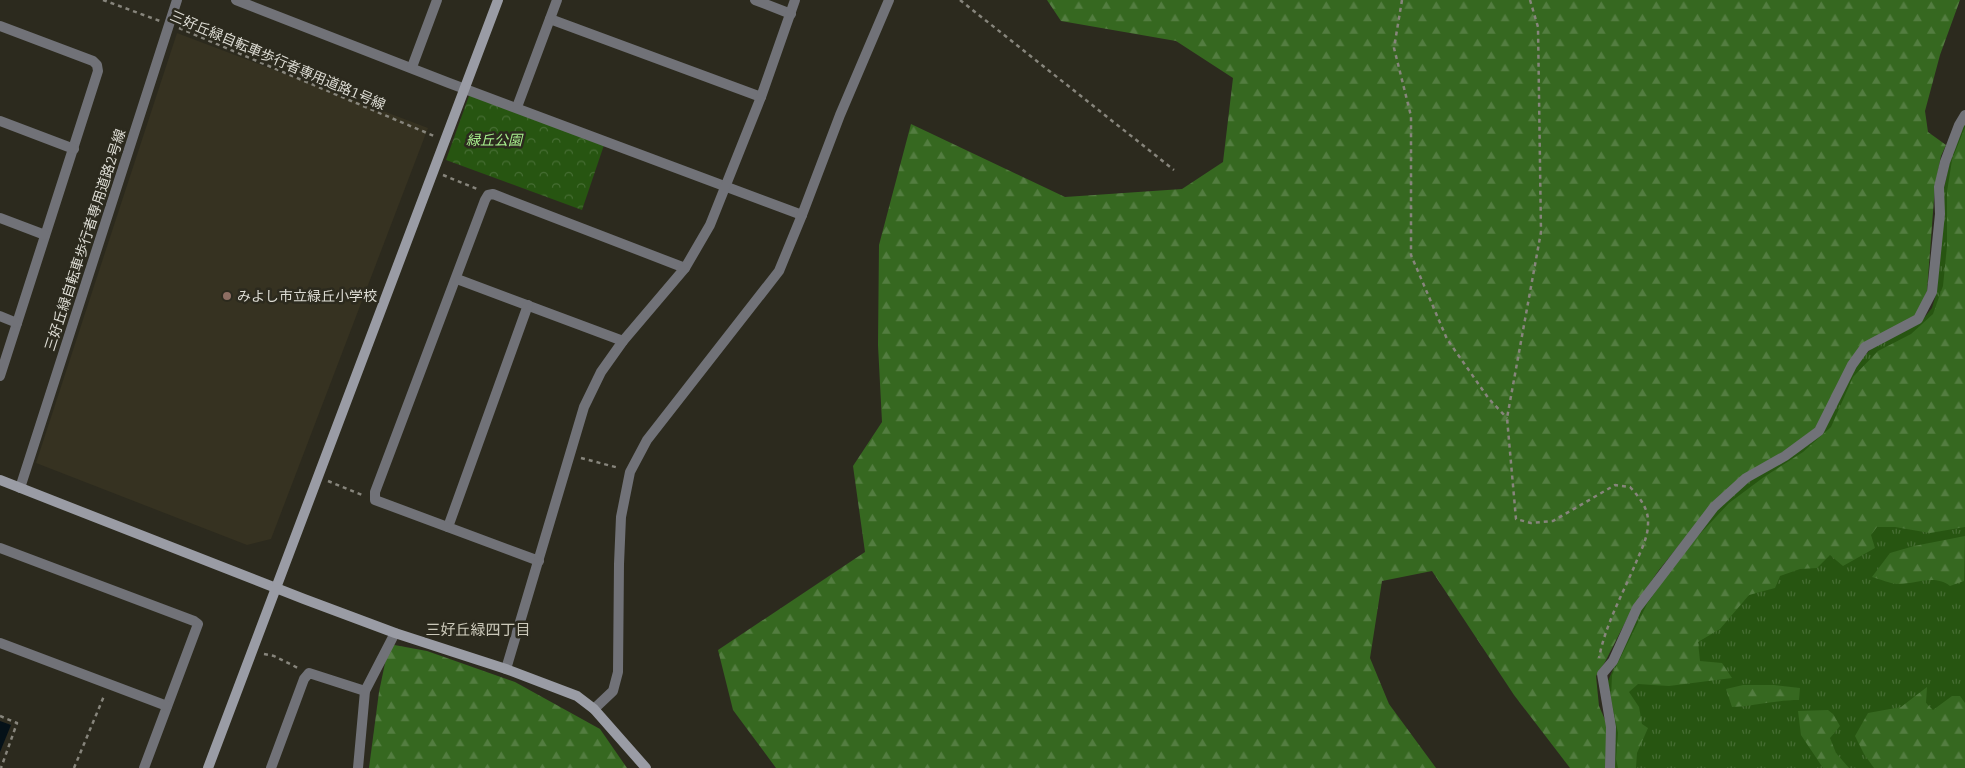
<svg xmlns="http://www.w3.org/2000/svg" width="1965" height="768" viewBox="0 0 1965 768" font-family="'IBM Plex Serif','Noto Sans JP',serif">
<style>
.built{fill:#363221}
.grass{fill:url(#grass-tufts)}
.forest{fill:url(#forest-firs)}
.park{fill:url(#park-crowns)}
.water{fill:#051118}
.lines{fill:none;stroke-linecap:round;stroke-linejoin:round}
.path{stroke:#87857c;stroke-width:2.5;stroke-dasharray:4 4;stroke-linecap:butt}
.street{stroke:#717278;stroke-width:10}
.secondary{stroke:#9a9ca5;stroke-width:10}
.education-dot{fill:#8d6e63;stroke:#2c2a1e;stroke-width:2}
.labels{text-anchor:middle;stroke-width:5;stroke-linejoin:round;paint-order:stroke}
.street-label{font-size:14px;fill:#dddcd4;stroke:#2c2a1e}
.park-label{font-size:14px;font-style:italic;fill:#a8ef8e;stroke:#2c2a1e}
.poi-label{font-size:14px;fill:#dddcd4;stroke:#2c2a1e;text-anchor:start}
.neighbourhood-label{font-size:15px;fill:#ccc9ba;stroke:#2c2a1e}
</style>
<defs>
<pattern id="grass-tufts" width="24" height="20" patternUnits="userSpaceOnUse" patternTransform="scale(1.25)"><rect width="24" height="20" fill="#275511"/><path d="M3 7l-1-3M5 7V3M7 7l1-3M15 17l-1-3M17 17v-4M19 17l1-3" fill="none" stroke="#466d33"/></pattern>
<pattern id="forest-firs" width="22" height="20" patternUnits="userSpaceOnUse" patternTransform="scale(1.25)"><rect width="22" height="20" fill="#366820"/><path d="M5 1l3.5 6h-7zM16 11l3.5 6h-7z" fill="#537d40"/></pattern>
<pattern id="park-crowns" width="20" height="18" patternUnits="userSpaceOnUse" patternTransform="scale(1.25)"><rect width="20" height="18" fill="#275511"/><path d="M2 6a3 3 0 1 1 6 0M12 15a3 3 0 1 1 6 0" fill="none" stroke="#466d33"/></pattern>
</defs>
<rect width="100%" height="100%" fill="#2c2a1e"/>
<!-- built -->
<path class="built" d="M177 33 428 128 271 539 247 545 36 463Z"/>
<!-- grass -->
<path class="grass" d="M1965 121V768H1614L1608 681 1638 611 1719 507 1871 349 1920 323 1932 308 1937 291 1944 188 1950 161Z"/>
<!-- forest -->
<g class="forest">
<path d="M1047 0H1960L1940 55 1925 111 1928 132 1946 145 1941 156 1935 186 1927 291 1916 316 1874 340 1817 427 1713 503 1659 570 1632 609 1605 662 1596 676 1599 706 1606 722V768H1570L1514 695 1432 571 1382 581 1370 658 1389 704 1436 768H776L733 710 718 650 865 552 853 466 882 422 878 345 879 245 911 124 1065 197 1182 189 1223 162 1233 78 1176 41 1061 21Z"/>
<path d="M1965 127V527L1930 533 1895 527H1877L1871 535 1875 548 1843 566 1830 555 1817 568 1800 569 1780 576 1775 588 1749 595 1720 629 1698 642 1700 661 1722 663 1732 678 1669 686 1638 684 1629 692 1639 707 1642 724 1648 728 1637 753 1636 768H1618L1616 759 1618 733 1611 698 1612 675 1647 604 1685 550 1729 503 1764 477 1803 452 1831 427 1853 377 1878 351 1911 334 1933 314 1943 286 1947 246V192L1952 160Z"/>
<path d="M1965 536 1964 581 1950 586C1934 574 1917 584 1899 584 1890 584 1880 579 1872 577L1890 553 1914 546Z"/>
<path d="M389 644 427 651 515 682 600 729 627 768H369L379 692Z"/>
<path d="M1743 685H1774L1800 688 1799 700C1776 700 1754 706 1732 707L1726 689Z"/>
<path d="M1927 687 1926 703 1933 710 1952 696H1960L1965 703V768H1874L1864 754 1855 736 1868 713 1901 707Z"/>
<path d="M1828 710 1833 714 1840 726 1830 738 1836 753 1849 768H1823L1801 735 1798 711Z"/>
</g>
<!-- park -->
<path class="park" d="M470 93 604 145 582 210 446 160Z"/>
<!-- water -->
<path class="water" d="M0 721 11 725 0 752Z"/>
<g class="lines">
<!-- path -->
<g class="path">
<path d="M103 0 160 21"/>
<path d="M960 0 1174 170"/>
<path d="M1402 0 1394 48 1411 116V255L1447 339 1489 399 1507 418"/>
<path d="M1530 0 1538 27 1541 232 1507 418 1516 519 1531 523 1553 521 1615 485 1630 487C1640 498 1649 509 1648 524 1648 538 1640 552 1635 565 1622 595 1605 626 1599 658"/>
<path d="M179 28 434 136"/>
<path d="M443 175 477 189"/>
<path d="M581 458 619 468"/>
<path d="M328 481 362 495"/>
<path d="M264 654 274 656 298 668"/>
<path d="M0 716 17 723 1 768"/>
<path d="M74 768 104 696"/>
</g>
<!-- street -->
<g class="street">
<path d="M236 0 449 83 802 215"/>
<path d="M755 0 791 14"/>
<path d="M550 19 761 97"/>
<path d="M0 26 93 61 97 65 98 71 0 376"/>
<path d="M412 67 437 0"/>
<path d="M517 107 557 0"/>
<path d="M0 121 74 149"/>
<path d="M0 218 45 235"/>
<path d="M457 279 623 341"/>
<path d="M0 316 17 323"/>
<path d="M20 488 177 0"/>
<path d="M448 527 528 305"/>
<path d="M0 548 194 621 198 624 144 768"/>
<path d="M539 561 375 500V492L485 200 488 195 493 194 685 268"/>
<path d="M0 643 167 706"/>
<path d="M506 669 584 407 601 372 623 341 685 268 710 225 761 97 795 0"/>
<path d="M594 709 613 691 618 672 619 564 621 517 630 472 647 440 779 271 802 215 840 115 889 0"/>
<path d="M271 768 304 679 309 673 365 691"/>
<path d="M358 768 365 691 395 633"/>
<path d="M1610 768 1611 727 1602 674 1613 661 1637 608 1714 507 1746 478 1785 456 1819 431 1852 365 1865 347 1918 319 1932 292 1940 214 1939 187 1945 162 1959 125 1965 115"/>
</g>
<!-- secondary -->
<g class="secondary">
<path d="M0 480 304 599 395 633 506 669 577 696 594 709 646 768"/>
<path d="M208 768 498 0"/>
</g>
</g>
<!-- markers -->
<circle class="education-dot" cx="227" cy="296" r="5"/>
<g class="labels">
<!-- street labels -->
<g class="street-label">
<text transform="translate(278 60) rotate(23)" y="5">三好丘緑自転車歩行者専用道路1号線</text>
<text transform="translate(85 240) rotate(-72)" y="5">三好丘緑自転車歩行者専用道路2号線</text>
</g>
<!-- park labels -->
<g class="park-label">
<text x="494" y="145">緑丘公園</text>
</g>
<!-- poi labels -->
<g class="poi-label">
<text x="237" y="301">みよし市立緑丘小学校</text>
</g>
<!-- neighbourhood labels -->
<g class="neighbourhood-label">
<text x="478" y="635">三好丘緑四丁目</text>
</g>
</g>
</svg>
